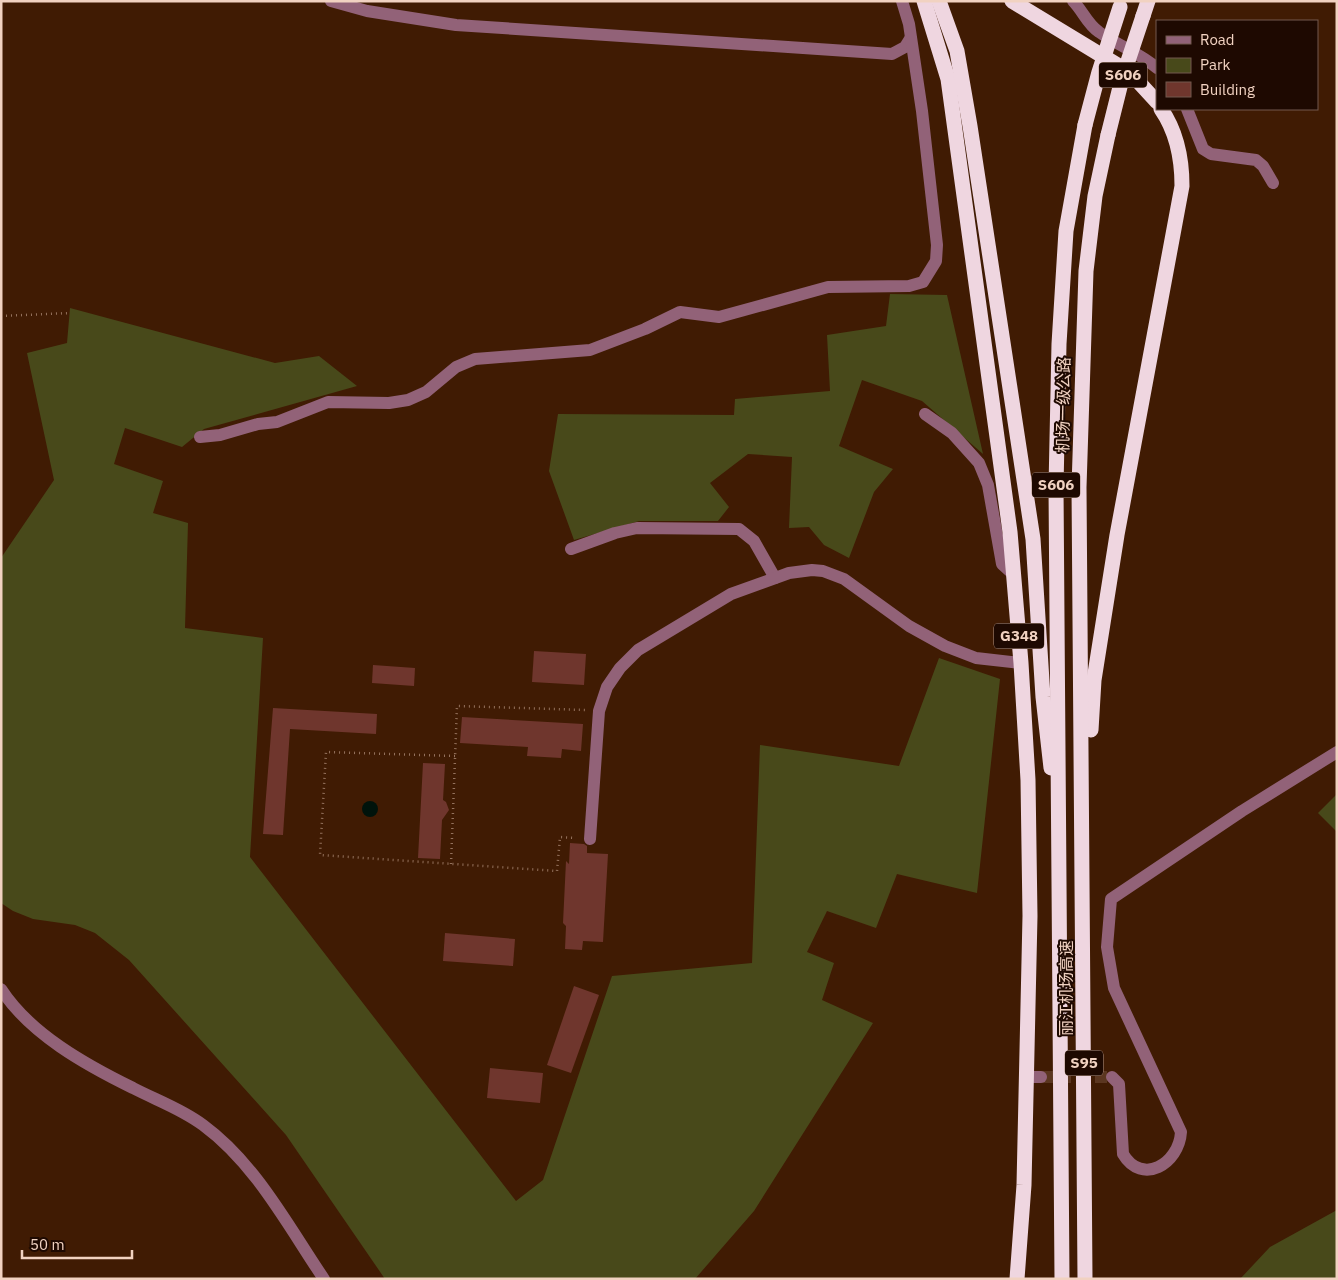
<svg xmlns="http://www.w3.org/2000/svg" width="1338" height="1280" viewBox="0 0 1338 1280" font-family="'IBM Plex Sans','Noto Sans SC',sans-serif">
<style>
.green{fill:#48491a}
.water{fill:#00130b}
.building{fill:#6f362d}
.lines{fill:none;stroke-linecap:round;stroke-linejoin:round}
.minor-tunnel{stroke:#5b3620;stroke-width:12;stroke-dasharray:12 6;stroke-linecap:butt}
.path{stroke:#94725d;stroke-width:2.5;stroke-dasharray:1 4;stroke-linecap:butt}
.minor{stroke:#926278;stroke-width:12}
.highway{stroke:#efd6e0;stroke-width:15}
.highway-bridge{stroke:#efd6e0;stroke-width:15}
.labels{text-anchor:middle;stroke-width:4;stroke-linejoin:round;paint-order:stroke}
.shield{fill:#1e0901;stroke:#b29687;stroke-width:1}
.shield-label{font-size:15px;font-weight:bold;fill:#f1d2c1}
.street-label{font-size:16px;fill:#f1d2c1;stroke:#1e0901}
</style>
<rect width="100%" height="100%" fill="#401b03"/>
<!-- green -->
<g class="green">
<path d="M890 294 947 295 983 454 922 401 862 380 839 446 893 469 874 492 849 558 824 545 809 527 789 528 792 457 748 454 710 483 729 507 718 521H639L574 540 549 471 558 414 734 415 735 399 830 391 827 335 886 326Z"/>
<path d="M70 308 275 363 319 356 357 386 204 429 182 447 125 428 114 464 163 481 153 513 188 523 185 628 263 638 250 857 516 1201 543 1180 612 976 752 963 760 745 899 766 939 658 1000 679 977 893 897 874 876 928 827 911 807 952 834 963 822 1000 873 1023 754 1211 695 1279H385L286 1135 129 960 95 933 75 925 33 919 13 911 1 903V558L54 480 27 353 67 343Z"/>
<path d="M1337 794V832L1318 813Z"/>
<path d="M1337 1210V1279H1240L1270 1247Z"/>
</g>
<!-- water -->
<circle class="water" cx="370" cy="809" r="8"/>
<!-- building -->
<g class="building">
<path d="M534 651 586 654 584 685 532 682Z"/>
<path d="M373 665 415 668 414 686 372 683Z"/>
<path d="M273 708 377 714 376 734 290 729 283 835 263 834Z"/>
<path d="M462 717 583 724 581 751 562 749 561 758 527 756 528 747 460 743Z"/>
<path d="M423 763 445 764 443 800 446 802 449 810 442 820 440 859 418 858Z"/>
<path d="M570 843 584 844 587 846V853L608 854 603 942 583 941 582 950 565 949 566 926 563 923 566 861 569 864Z"/>
<path d="M445 933 515 939 513 966 443 961Z"/>
<path d="M574 986 599 995 571 1073 547 1065Z"/>
<path d="M490 1068 543 1073 540 1103 487 1098Z"/>
</g>
<g class="lines">
<!-- minor-tunnel -->
<path class="minor-tunnel" d="M1041 1077H1112"/>
<!-- path -->
<g class="path">
<path d="M1 316 70 313"/>
<path d="M455 756 326 752 320 855 557 871 560 837 576 838"/>
<path d="M451 864 457 706 585 710"/>
</g>
<!-- minor -->
<g class="minor">
<path d="M331 1 367 11 456 25 892 54 905 47 910 39"/>
<path d="M1073 1C1083 11 1087 24 1099 32 1117 45 1140 53 1157 68"/>
<path d="M1187 109 1203 149 1211 154 1256 160 1263 166 1273 183"/>
<path d="M925 414 952 433 979 463 988 485 1002 564 1014 575"/>
<path d="M200 437 220 435 258 424 277 422 328 402 389 403 408 400 426 392 456 367 475 359 590 350 645 329 680 312 719 317 828 287 909 286 923 282 936 261 937 245 922 111 909 24 902 1"/>
<path d="M571 549 615 533 637 528 739 529 754 541 775 578"/>
<path d="M590 839 599 711 607 687 620 668 638 650 731 594 789 573 812 570 823 571 844 579 909 626 945 646 976 658 1021 663"/>
<path d="M1 989C30 1034 86 1065 133 1088 156 1100 182 1109 203 1125 256 1164 288 1226 324 1279"/>
<path d="M1026 1077H1041"/>
<path d="M1112 1077 1119 1084 1123 1154C1142 1186 1179 1164 1181 1132L1114 988 1107 947 1111 899 1242 811 1337 752"/>
</g>
<!-- highway -->
<g class="highway">
<path d="M924 1 948 79 1010 532 1021 663 1028 780 1030 916 1024 1185 1017 1279"/>
<path d="M939 1 957 51 970 126 1033 539 1043 697 1051 768"/>
<path d="M1012 1 1119 66 1134 77 1157 102"/>
<path d="M1143 16 1148 1"/>
<path d="M1091 730 1094 680 1117 535 1182 186C1182 158 1177 132 1161 109"/>
<path d="M1062 1279 1056 487 1059 344 1066 231 1085 125"/>
<path d="M1085 1279 1079 487 1086 271 1095 196 1108 135"/>
</g>
<!-- highway-bridge -->
<g class="highway-bridge">
<path d="M1085 125 1099 72 1120 7"/>
<path d="M1108 135 1122 79 1143 16"/>
</g>
</g>
<g class="labels">
<!-- shield labels -->
<g class="shield">
<rect x="1099" y="62.5" width="48" height="25" rx="4"/>
<rect x="1032" y="472.5" width="48" height="25" rx="4"/>
<rect x="994" y="623.5" width="50" height="25" rx="4"/>
<rect x="1065" y="1050.5" width="38" height="25" rx="4"/>
</g>
<g class="shield-label">
<text x="1123" y="80">S606</text>
<text x="1056" y="490">S606</text>
<text x="1019" y="641">G348</text>
<text x="1084" y="1068">S95</text>
</g>
<!-- street labels -->
<g class="street-label">
<text transform="translate(1063 405) rotate(-89)" y="6">机场一级公路</text>
<text transform="translate(1066 988) rotate(-90)" y="6">丽江机场高速</text>
</g>
</g>
<!-- border -->
<rect width="1338" height="1280" fill="none" stroke="#f1d2c1" stroke-width="5"/>
<!-- legend -->
<rect x="1156" y="20" width="162" height="90" fill="#1e0901" stroke="#72594e"/>
<rect x="1166" y="36" width="25" height="8" fill="#926278" stroke="#72594e"/>
<text x="1200" y="45" font-size="15" fill="#f1d2c1">Road</text>
<rect x="1166" y="58" width="25" height="15" fill="#48491a" stroke="#72594e"/>
<text x="1200" y="70" font-size="15" fill="#f1d2c1">Park</text>
<rect x="1166" y="82" width="25" height="15" fill="#6f362d" stroke="#72594e"/>
<text x="1200" y="95" font-size="15" fill="#f1d2c1">Building</text>
<!-- scale -->
<path d="M22 1250v8h110v-8" fill="none" stroke="#f1d2c1" stroke-width="2.5"/>
<text x="30" y="1250" font-size="15" fill="#f1d2c1" stroke="#1e0901" stroke-width="4" paint-order="stroke">50 m</text>
</svg>
